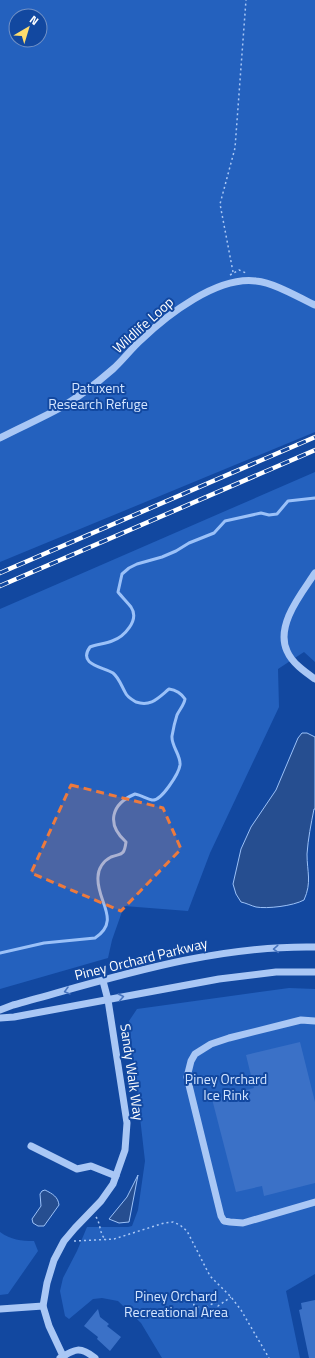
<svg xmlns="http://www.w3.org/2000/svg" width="315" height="1358" viewBox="0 0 315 1358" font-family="'Titillium Web',sans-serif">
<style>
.green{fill:#2461be;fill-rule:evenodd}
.water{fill:#264e90;stroke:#9bc1f8}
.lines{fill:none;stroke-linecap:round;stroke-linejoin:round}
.stream{stroke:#9bc1f8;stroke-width:3}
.building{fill:#3b71c7}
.path{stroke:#a9c7f5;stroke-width:1.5;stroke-dasharray:2 3;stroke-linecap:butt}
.minor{stroke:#a9c7f5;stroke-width:7}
.rail-casing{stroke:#fff;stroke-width:4.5}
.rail{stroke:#1248a0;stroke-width:3;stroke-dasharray:9;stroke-linecap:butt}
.oneway{stroke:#4774be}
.marked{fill:#ed7a3d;fill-opacity:0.2;stroke:#ed7a3d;stroke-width:3;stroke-dasharray:8 5;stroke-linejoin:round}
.labels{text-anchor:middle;stroke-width:4;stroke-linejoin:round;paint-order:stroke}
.street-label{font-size:14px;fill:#fff;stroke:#1248a0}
.park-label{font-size:14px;fill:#d2e4fe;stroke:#1248a0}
</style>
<rect width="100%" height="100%" fill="#1248a0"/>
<!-- green -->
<g class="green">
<path d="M0 0H315V432L0 562ZM16 16H40V40H16Z"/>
<path d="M315 472V662L304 652 278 669 279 707 210 853 188 911 124 906 112 940 108 958 0 989V609Z"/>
<path d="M289 988 315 989V1274L286 1291 300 1358H162L141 1323 118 1301 102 1298 93 1299 69 1319 65 1316 60 1291 63 1278 77 1251 87 1227H128L132 1226 138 1210 145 1161 129 1021 137 1009Z"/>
<path d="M0 1232C11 1240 21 1241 34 1241L38 1251 8 1294 0 1295Z"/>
</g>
<!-- water -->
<g class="water">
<path d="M302 733H307L315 737V809H314C311 824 308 839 307 854 307 872 312 882 304 900 293 906 267 909 256 907 252 906 246 903 241 902L236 894 233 884 241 849 251 827 276 790 298 738Z"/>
<path d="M138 1175 129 1222 119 1223 109 1219 127 1197Z"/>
<path d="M45 1190C53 1194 58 1197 59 1205L44 1226H38L33 1223 32 1219 41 1206 40 1194 42 1191Z"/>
</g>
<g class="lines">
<!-- stream -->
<path class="stream" d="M0 953 44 943 95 938C122 920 96 901 98 877 98 869 103 861 111 857 121 853 124 857 126 842 106 824 111 804 135 794 141 795 147 799 152 800 161 802 179 773 180 765 181 755 171 746 172 736 173 730 175 721 177 715 180 709 184 705 185 699 181 693 176 690 169 689 158 698 151 707 136 702 131 699 127 697 125 692 121 685 119 678 113 673 104 667 77 665 90 647 97 644 105 644 112 641 124 637 140 620 131 607 127 602 122 597 118 592L122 574 129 568 137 564 162 557 176 551 189 543 214 533 225 521 261 513 269 515 277 514 288 501 315 498"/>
</g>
<!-- building -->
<g class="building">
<path d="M300 1042 315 1102V1183L264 1196 262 1186 236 1192 212 1099 254 1088 246 1055Z"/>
<path d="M315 1300V1358H309L299 1310 302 1309 301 1303Z"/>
<path d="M98 1309 100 1317 109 1324 107 1326 121 1337 110 1351 97 1339 98 1337 84 1326Z"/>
</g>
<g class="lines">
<!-- path -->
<g class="path">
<path d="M233 272 220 204 235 148 246 0"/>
<path d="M230 275 239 270 246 273"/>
<path d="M96 1217C101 1224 99 1234 106 1240"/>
<path d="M74 1241 114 1239 164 1223 173 1222 180 1225 187 1231 210 1276 231 1297 241 1310 269 1358"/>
<path d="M192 1299 194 1305 202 1309 216 1302 218 1306 231 1297"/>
</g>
<!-- minor -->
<g class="minor">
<path d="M0 438C19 428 40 419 60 408 79 397 97 383 113 369 123 360 131 349 141 340 167 315 217 276 256 281 275 283 298 297 315 305"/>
<path d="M315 573C302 593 275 625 287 651 292 663 305 672 315 679"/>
<path d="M0 1010 13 1005C112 978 211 945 315 947"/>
<path d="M0 1018 14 1017 219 979 276 972H315"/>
<path d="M315 1021 301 1020 229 1038 211 1044 195 1054 191 1061 187 1077 221 1216 224 1221 230 1222 243 1223 315 1202"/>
<path d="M31 1146 77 1169 91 1166 116 1176"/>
<path d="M0 1309 43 1306"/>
<path d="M60 1358C75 1349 80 1346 95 1358"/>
<path d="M64 1358 49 1326 43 1306 47 1283 54 1260 64 1241 75 1228 101 1201 113 1184 125 1150 127 1123 108 1000 103 981"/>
</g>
<defs>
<g id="rail">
<path d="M0 573 315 437"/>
<path d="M0 586 315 450"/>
</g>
</defs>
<!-- rail casing -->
<use href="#rail" class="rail-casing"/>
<!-- rail -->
<use href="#rail" class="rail"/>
</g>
<!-- one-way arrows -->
<defs><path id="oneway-chevron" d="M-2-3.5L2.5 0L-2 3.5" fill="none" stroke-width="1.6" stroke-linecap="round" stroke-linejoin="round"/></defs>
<g class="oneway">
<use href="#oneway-chevron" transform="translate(276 949) rotate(176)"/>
<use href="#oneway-chevron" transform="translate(67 991) rotate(165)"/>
<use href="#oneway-chevron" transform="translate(121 997) rotate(-11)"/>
</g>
<!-- marked area -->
<path class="marked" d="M71 785 163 808 181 849 121 911 31 873Z"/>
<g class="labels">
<!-- street labels -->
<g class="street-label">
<text transform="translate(143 325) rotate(-42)" y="5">Wildlife Loop</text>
<text transform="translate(141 959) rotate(-14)" y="5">Piney Orchard Parkway</text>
<text transform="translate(132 1072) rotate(82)" y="5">Sandy Walk Way</text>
</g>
<!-- park labels -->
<g class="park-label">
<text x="98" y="393">Patuxent<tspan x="98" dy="16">Research Refuge</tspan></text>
<text x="226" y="1084">Piney Orchard<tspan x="226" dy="16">Ice Rink</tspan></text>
<text x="176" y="1301">Piney Orchard<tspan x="176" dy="16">Recreational Area</tspan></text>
</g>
</g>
<!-- north arrow -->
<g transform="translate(28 28) rotate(38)"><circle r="19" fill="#1248a0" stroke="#7191c6"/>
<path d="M0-3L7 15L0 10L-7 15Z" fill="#ffdd6d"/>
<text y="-6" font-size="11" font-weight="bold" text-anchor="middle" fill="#ffffff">N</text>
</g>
</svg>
